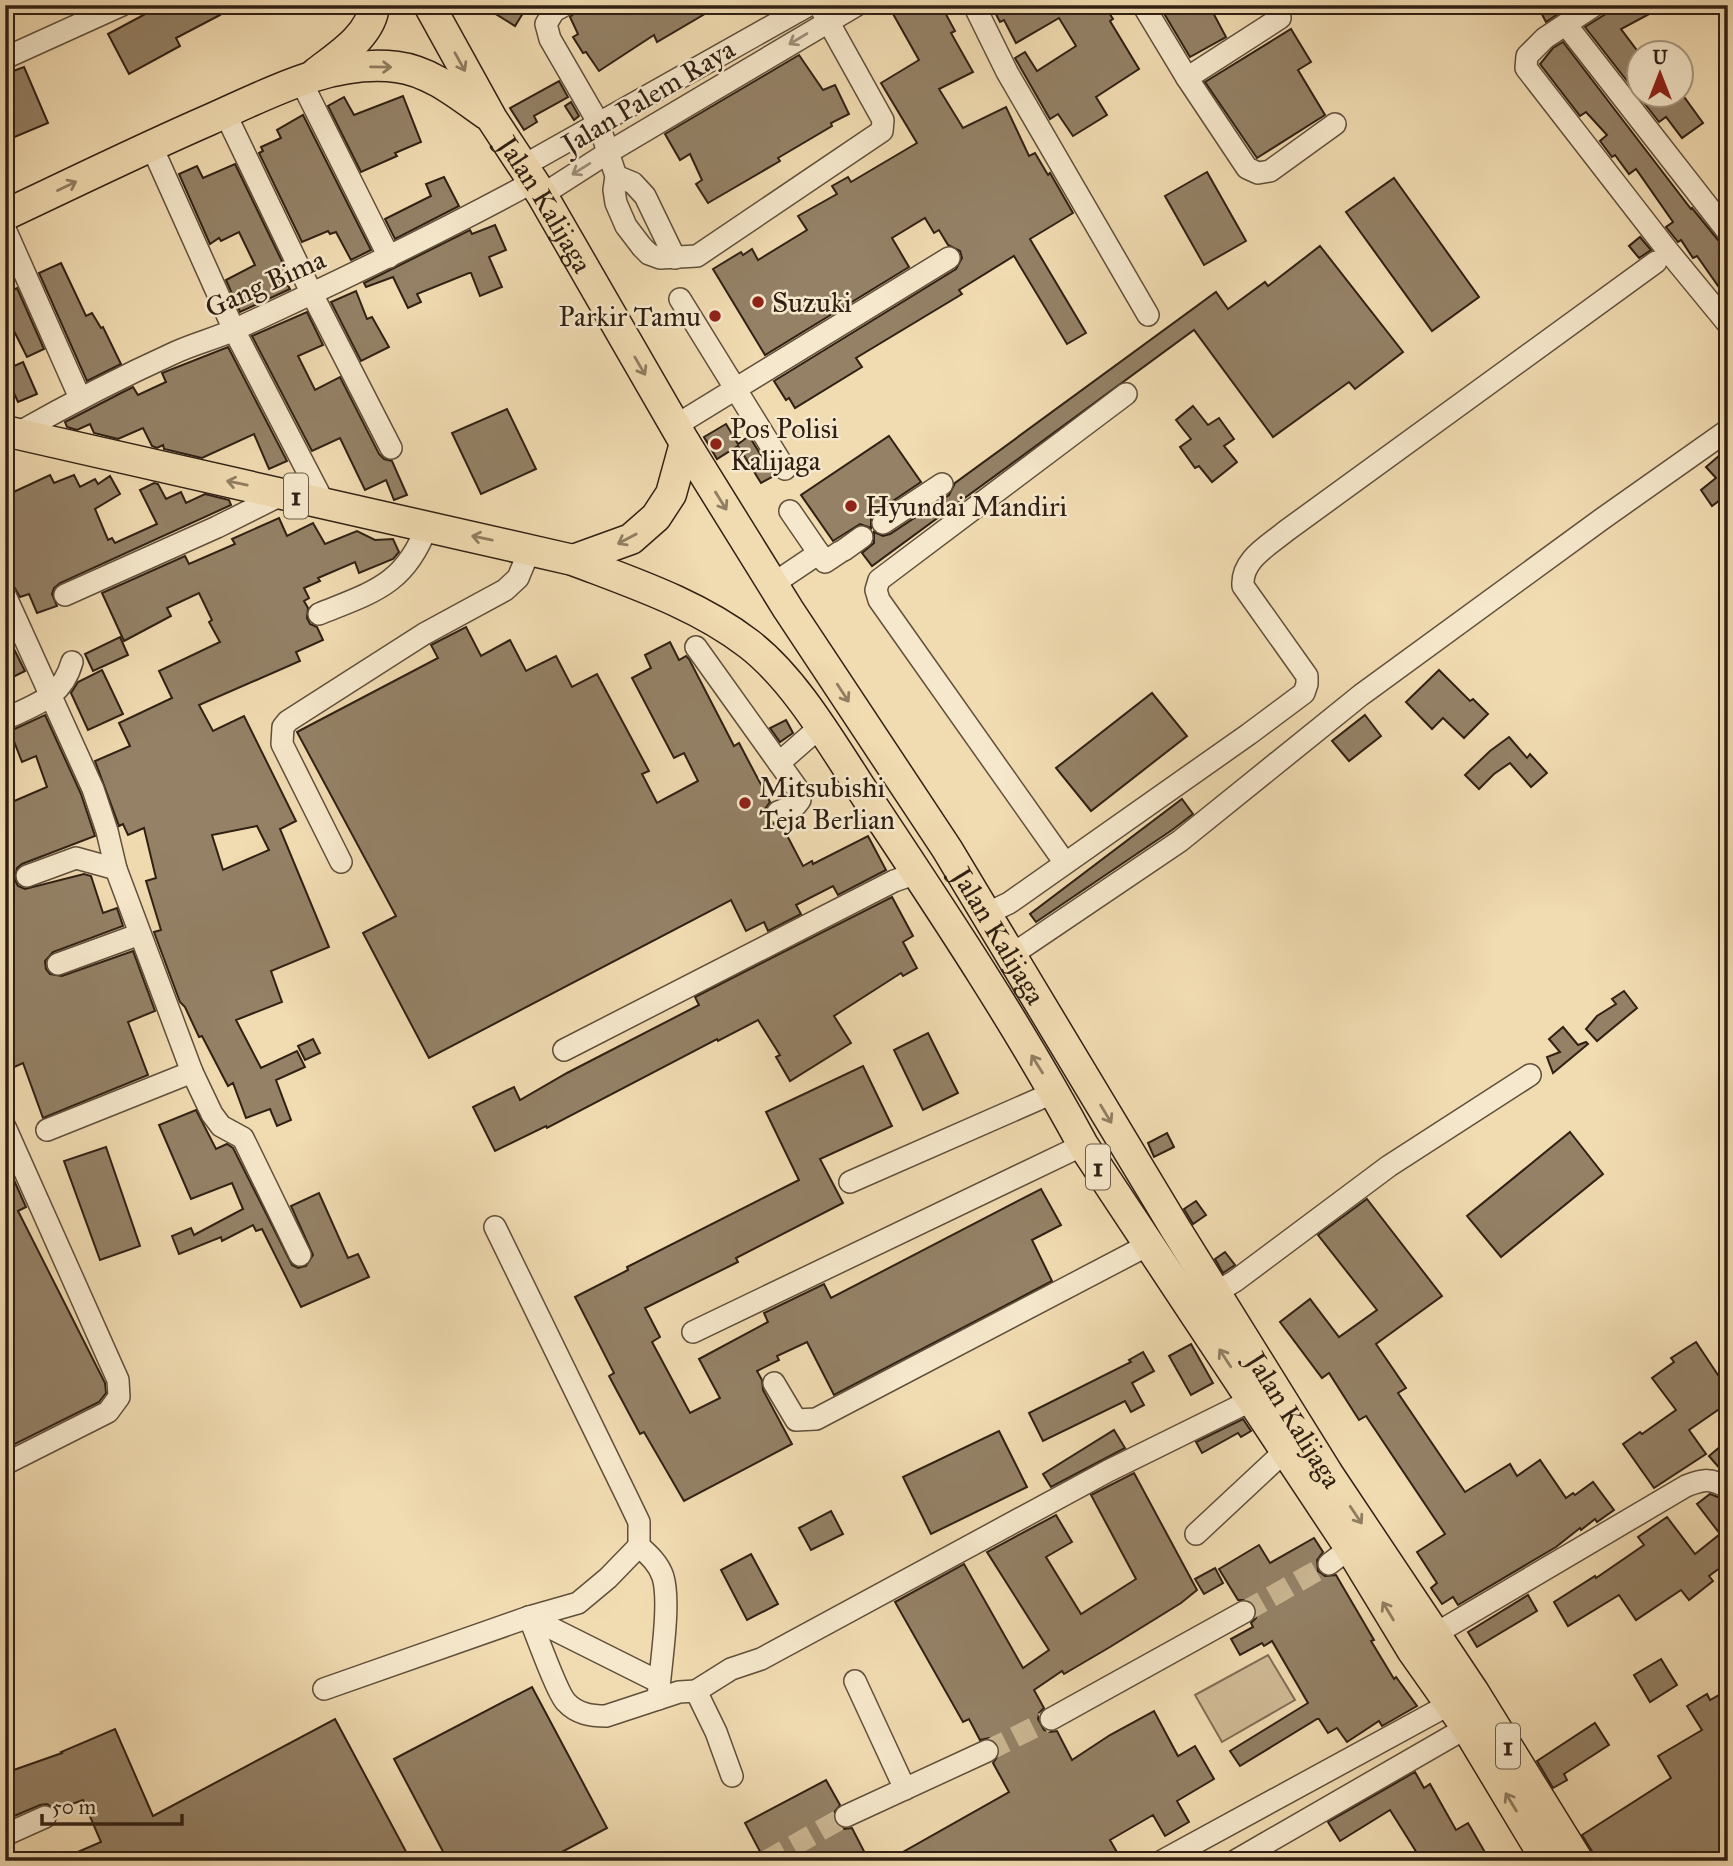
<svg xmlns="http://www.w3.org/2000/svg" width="1733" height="1866" viewBox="0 0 1733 1866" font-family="'IM FELL Great Primer',serif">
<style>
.green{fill:#d0bb96;stroke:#806e55;stroke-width:2}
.building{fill:#948166;stroke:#302014;stroke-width:2;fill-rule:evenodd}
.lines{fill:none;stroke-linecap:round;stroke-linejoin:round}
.minor-tunnel{stroke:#cab692;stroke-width:21;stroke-dasharray:21 10;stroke-linecap:butt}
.minor-casing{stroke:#604f3b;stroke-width:24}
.highway-casing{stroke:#302014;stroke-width:33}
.minor{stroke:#f6e8cc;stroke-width:21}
.highway{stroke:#f1dbb1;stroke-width:30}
.oneway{stroke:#9d8e79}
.oneway2{stroke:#907e62}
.poi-dot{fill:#8f2418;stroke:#f6e8cc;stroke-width:2.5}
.labels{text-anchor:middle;stroke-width:5;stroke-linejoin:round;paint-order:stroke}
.shield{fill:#f6e8cc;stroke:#6b5c4b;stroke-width:2}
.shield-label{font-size:26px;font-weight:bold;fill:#302014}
.street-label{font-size:28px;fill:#302014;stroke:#f6e8cc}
.poi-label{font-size:28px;fill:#302014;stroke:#f6e8cc;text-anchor:start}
</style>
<rect width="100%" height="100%" fill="#f1dbb1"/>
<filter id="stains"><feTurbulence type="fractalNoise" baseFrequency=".00286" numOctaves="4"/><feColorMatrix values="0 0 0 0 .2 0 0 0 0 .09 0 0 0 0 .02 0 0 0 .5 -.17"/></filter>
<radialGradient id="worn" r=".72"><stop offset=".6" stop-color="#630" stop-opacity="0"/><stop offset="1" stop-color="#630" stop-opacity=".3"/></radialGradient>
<!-- green -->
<path class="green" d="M1268 1655 1295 1700 1222 1742 1195 1695Z"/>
<!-- building -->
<g class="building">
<path d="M162 5H214L220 15 176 38 180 46 129 74 108 34Z"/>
<path d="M481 5H528L515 26Z"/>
<path d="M578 5H720L657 42 654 35 599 71 586 52 583 53 573 37 578 34 570 17 576 12Z"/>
<path d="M888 5H941L955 31 951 33 973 72 939 89 963 128 1006 107 1029 156 1035 153 1048 175 1050 173 1073 213 1030 239 1086 333 1067 344 1014 256 959 290 962 294 856 358 862 367 795 408 789 398 786 400 774 381 956 269 962 258 960 251 948 245 939 230 934 233 925 218 892 238 909 267 765 355 713 269 741 252 743 255 752 249 758 260 807 230 798 216 837 194 832 186 848 177 851 182 917 143 881 83 919 60Z"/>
<path d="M991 5H1104L1113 19 1110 21 1139 69 1096 97 1107 115 1073 136 1058 114 1050 119 1015 58 1025 52 1037 71 1076 46 1059 18 1016 43 1004 20 1000 22Z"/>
<path d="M1159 5H1209L1226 37 1190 57Z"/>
<path d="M1537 5H1571L1546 22Z"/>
<path d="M1620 5H1666L1621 29 1639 53V94H1682L1703 123 1682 138 1666 117 1659 122 1585 27Z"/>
<path d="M1291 29 1311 62 1298 70 1325 115 1257 158 1205 82Z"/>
<path d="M1563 42 1691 209 1692 208 1718 240 1728 249V300L1697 256 1693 258 1681 240 1678 242 1666 227 1673 222 1636 169 1629 174 1615 155 1612 157 1600 141 1607 135 1586 112 1580 116 1540 64 1553 48Z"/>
<path d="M799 55 823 90 835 85 849 114 831 123 832 126 778 158 780 161 708 203 696 184 702 180 690 154 680 160 665 134Z"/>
<path d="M24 67 48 123 5 141V74Z"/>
<path d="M559 81 568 97 534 116 537 122 524 130 510 108Z"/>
<path d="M403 96 421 142 395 153 397 156 361 172 328 106 344 97 354 115Z"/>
<path d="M571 102 579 116 574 120 565 106Z"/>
<path d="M303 115 371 250 351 260 336 232 330 234 328 231 302 242 259 153 263 151 261 147 281 138 277 130Z"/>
<path d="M235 164 291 280 286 282 290 289 240 312 226 280 255 265 239 232 221 241 219 238 210 244 179 174 197 166 203 178Z"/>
<path d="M1207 172 1246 241 1204 265 1165 196Z"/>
<path d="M444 177 459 206 395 239 385 219 431 196 426 184Z"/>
<path d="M1394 178 1479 297 1432 331 1346 212Z"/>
<path d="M495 225 506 250 489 257 502 287 480 296 471 273H469L417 294 421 302 408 308 393 277 366 287 364 283 470 230 472 234Z"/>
<path d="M1640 237 1651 250 1639 258 1629 246Z"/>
<path d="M1320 246 1403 352 1355 389 1349 382 1273 437 1194 330 872 566 862 553 874 543V532L883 536 890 534 949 495 955 483 1216 292 1228 309 1265 282 1268 286Z"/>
<path d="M61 263 86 316 92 313 101 328 103 327 121 364 87 381 39 273Z"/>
<path d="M17 288 44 349 27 357 14 331 11 332 5 321V294Z"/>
<path d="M356 291 367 319 372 317 389 347 361 361 331 302Z"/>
<path d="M307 312 323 345 298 356 315 390 340 377 379 454 384 459 392 461 407 495 394 500 386 480 365 490 340 438 312 451 252 336Z"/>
<path d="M228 347 287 461 269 469 254 434 202 458 164 449 163 445 157 448 152 446 143 428 118 439 94 433 90 424 77 430 67 427 65 422 121 393 133 387 138 395 166 382 162 373Z"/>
<path d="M23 362 37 394 18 402 14 393 5 397V370Z"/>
<path d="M1193 406 1208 425 1219 418 1234 439 1224 446 1237 462 1212 482 1199 466 1195 468 1180 447 1191 439 1176 420Z"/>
<path d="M507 409 536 469 481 494 452 433Z"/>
<path d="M726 424 738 444 749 436 774 476 761 483 738 446 717 459 704 437Z"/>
<path d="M889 436 921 482 875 513 871 518V528L860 524 833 541 801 495Z"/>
<path d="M1721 454 1728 461V494L1712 506 1701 490 1716 478 1706 467Z"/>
<path d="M50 475 54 483 74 475 80 487 95 479 98 484 110 476 120 494 95 509 108 540 112 538 115 543 157 524 140 490 154 483 158 484 166 499 181 492 186 503 205 494 229 500 231 505 60 583 54 588 52 594 57 606 37 613 29 594 20 597 13 585 5 582V496Z"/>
<path d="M279 518 287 536 313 523 325 544 357 531 375 540 393 539 399 552 393 559 359 573 355 562 318 578 320 581 304 588 309 598 304 601 308 608 307 618 310 624 317 627 323 640 296 652 300 661 199 705 213 731 244 716 296 821 280 829 329 947 271 971 282 1002 236 1020 261 1068 297 1051 305 1067 276 1080 291 1120 277 1126 270 1109 246 1118 233 1083 228 1086 202 1036 199 1037 185 1007 180 1002 154 932 161 930 146 881 156 878 144 828 128 835 123 824 119 826 95 761 130 746 119 723 172 698 159 671 220 642 209 622 212 620 199 593 167 608 171 616 124 641 102 593 185 556 189 564 235 544 232 539ZM257 826 269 850 223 870 212 835Z"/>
<path d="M466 627 481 656 510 640 526 671 556 656 572 687 597 674 649 771 642 774 657 803 698 781 684 753 674 758 632 678 651 668 645 655 670 642 679 660 686 656 689 659 734 746 739 743 768 798 770 802 765 809 766 817 770 823 781 824 803 866 812 861 813 864 868 836 886 870 838 895 833 886 796 905 801 914 768 931 764 922 746 931 731 900 429 1058 363 933 396 916 297 732 438 658 431 645Z"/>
<path d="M5 631 25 671 5 681Z"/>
<path d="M120 637 128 655 93 671 85 654Z"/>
<path d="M102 670 123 714 88 730 71 693 78 682Z"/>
<path d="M1439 670 1470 701 1473 699 1488 714 1464 738 1443 718 1432 729 1406 702Z"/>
<path d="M1152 693 1187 736 1091 811 1056 768Z"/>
<path d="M45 715 81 794 95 836 22 864 17 868 15 880 18 886 25 889 84 874 91 876 103 913 117 908 123 926 53 952 45 961 46 969 50 974 62 976 133 951 155 1011 128 1022 148 1075 43 1118 23 1063 10 1069 5 1057V805L47 787 36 756 22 762 10 731Z"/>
<path d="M1365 715 1381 736 1349 761 1332 741Z"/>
<path d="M786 720 793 733 780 742 770 728Z"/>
<path d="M1509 737 1527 758 1530 754 1547 773 1531 787 1510 763 1494 774 1479 789 1465 775 1490 751Z"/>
<path d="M1182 799 1193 814 1172 830 1036 922 1030 914Z"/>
<path d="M892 897 913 936 903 942 917 968 903 976 901 973 834 1016 851 1043 790 1081 776 1057 780 1055 758 1020 718 1041 717 1039 547 1128 546 1126 495 1151 473 1107 514 1087 520 1100 567 1073 699 1005 695 997Z"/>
<path d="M1624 991 1637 1008 1597 1041 1586 1029 1597 1016 1616 1004 1612 999Z"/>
<path d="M1563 1027 1578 1045 1586 1042 1588 1044 1553 1073 1547 1057 1560 1052 1549 1039Z"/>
<path d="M928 1033 958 1093 923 1110 894 1050Z"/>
<path d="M313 1039 320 1053 305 1060 298 1046Z"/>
<path d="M863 1066 892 1126 820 1159 843 1203 736 1258 738 1262 645 1308 660 1337 652 1342 690 1413 720 1398 699 1359 768 1322 764 1313 824 1284 831 1298 1041 1189 1061 1225 1032 1240 1052 1281 834 1395 807 1342 777 1356 779 1360 757 1371 762 1380 763 1390 792 1444 684 1501 644 1432 640 1434 609 1376 614 1373 575 1297 628 1270 627 1267 799 1180 766 1112Z"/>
<path d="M196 1110 216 1149 227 1144 233 1148 292 1265 298 1268 306 1266 313 1255 291 1206 319 1193 348 1258 358 1254 369 1277 301 1307 262 1229 256 1231 253 1225 222 1241 221 1237 179 1254 172 1236 191 1228 194 1235 243 1209 232 1183 191 1199 159 1125Z"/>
<path d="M1570 1132 1603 1174 1501 1257 1467 1216Z"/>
<path d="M1167 1133 1174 1147 1154 1157 1148 1143Z"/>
<path d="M106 1147 140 1246 100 1260 64 1161Z"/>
<path d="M5 1160 26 1207 18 1211 105 1383 106 1393 99 1402 5 1449Z"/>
<path d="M1367 1199 1442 1296 1376 1344 1406 1388 1398 1393 1465 1492 1510 1464 1517 1476 1540 1460 1566 1498 1573 1493 1575 1495 1593 1482 1614 1510 1597 1522 1595 1519 1581 1530 1580 1528 1556 1547 1458 1605 1453 1597 1442 1604 1431 1588 1437 1583 1417 1552 1445 1534 1366 1416 1359 1420 1329 1373 1322 1378 1280 1322 1310 1299 1339 1337 1377 1310 1318 1235Z"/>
<path d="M1196 1201 1206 1215 1193 1224 1184 1209Z"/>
<path d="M1225 1252 1235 1265 1223 1273 1215 1259Z"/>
<path d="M1696 1342 1728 1390V1403L1689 1430 1706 1454 1654 1488 1623 1444 1640 1432 1642 1434 1676 1410 1652 1378 1674 1362 1671 1358Z"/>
<path d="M1191 1344 1213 1383 1191 1395 1169 1356Z"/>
<path d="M1143 1352 1154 1371 1132 1383 1144 1405 1131 1412 1125 1401 1043 1441 1029 1413 1131 1362 1129 1360Z"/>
<path d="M1243 1419 1251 1431 1241 1437 1238 1433 1202 1453 1196 1442Z"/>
<path d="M1114 1430 1125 1448 1051 1487 1043 1474Z"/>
<path d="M999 1431 1027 1487 931 1534 903 1477Z"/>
<path d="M1728 1440V1473L1721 1470 1709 1456Z"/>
<path d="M1134 1473 1197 1590 1181 1603 1110 1647 1064 1674 1062 1671 1034 1690 1044 1708 1039 1713 1038 1719 1044 1730 1050 1732 1057 1731 1072 1760 1110 1735 1154 1711 1178 1756 1195 1746 1214 1779 1177 1801 1189 1822 1165 1836 1153 1815 1110 1840 1122 1861H887L1009 1792 993 1763 1000 1753 999 1745 989 1738 980 1740 969 1719 963 1722 895 1602 964 1564 1023 1668 1049 1650 987 1552 1056 1515 1072 1542 1046 1557 1081 1614 1136 1579 1091 1495Z"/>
<path d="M1710 1494 1728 1501V1562L1709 1576 1713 1581 1689 1600 1681 1590 1636 1620 1619 1595 1568 1626 1554 1602 1595 1576 1596 1578 1644 1545 1638 1537 1667 1517 1695 1554 1720 1534 1697 1504Z"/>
<path d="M831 1511 843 1534 811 1550 799 1528Z"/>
<path d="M1314 1538 1323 1552 1317 1560 1318 1571 1325 1576 1336 1575 1374 1640 1371 1641 1394 1679 1396 1677 1417 1706 1382 1726 1379 1721 1347 1742 1337 1728 1328 1733 1319 1719H1317L1240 1766 1230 1751 1308 1703 1272 1641 1264 1646 1262 1643 1240 1655 1231 1639 1253 1627 1251 1623 1256 1618 1257 1612 1250 1600H1238L1219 1569 1259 1545 1270 1563Z"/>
<path d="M751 1554 778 1604 747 1620 721 1570Z"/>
<path d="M1215 1568 1223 1583 1204 1594 1195 1579Z"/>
<path d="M1528 1595 1537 1611 1477 1647 1468 1632Z"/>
<path d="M1661 1659 1677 1685 1650 1702 1634 1675Z"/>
<path d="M532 1687 607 1828 545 1861H448L394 1759Z"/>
<path d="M1728 1690V1861H1598L1582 1835 1671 1778 1658 1756 1702 1730 1687 1706 1707 1694 1710 1700Z"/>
<path d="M335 1719 411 1861H57L101 1842 83 1800 56 1810 47 1804 40 1805 5 1820V1773L62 1753 61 1752 115 1729 153 1816Z"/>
<path d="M1595 1723 1609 1745 1564 1774 1567 1780 1553 1788 1537 1761Z"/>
<path d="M1415 1772 1424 1788 1430 1784 1456 1830 1468 1823 1490 1861H1422L1390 1810 1340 1841 1328 1822Z"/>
<path d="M826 1780 840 1805 833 1814 834 1822 844 1829 852 1828 869 1861H765L745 1823Z"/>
</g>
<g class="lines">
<!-- minor-tunnel -->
<g class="minor-tunnel">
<path d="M1244 1612 1329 1564"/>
<path d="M987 1751 1051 1719"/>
<path d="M766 1861 846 1816"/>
</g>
<defs>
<g id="minor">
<path d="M565 5 554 11 546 24 550 39 598 122 616 176 614 190 616 203 626 226 642 247 649 254 660 258 697 256 882 131 883 120 819 5"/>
<path d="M974 5 1007 72 1148 315"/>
<path d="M1143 5 1187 78 1247 168 1258 173 1270 171 1335 124"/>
<path d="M1595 5 1545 38 1527 56 1526 68 1668 251 1728 324"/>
<path d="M1567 26 1728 232"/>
<path d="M5 58 122 5"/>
<path d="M1187 78 1280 18"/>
<path d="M301 81 389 257"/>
<path d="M225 113 312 294 391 448"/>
<path d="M151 145 234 330 324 503"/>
<path d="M523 166 809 5"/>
<path d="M616 176 633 183 645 196 675 258"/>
<path d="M542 195 609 152 857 5"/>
<path d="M5 229 80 398"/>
<path d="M680 299 785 469"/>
<path d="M675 426 949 258"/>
<path d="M18 433C69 404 121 377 174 353 195 343 218 338 238 328 338 282 437 234 533 182"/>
<path d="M790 511 825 562 840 552"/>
<path d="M883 523 942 484"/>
<path d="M844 550 862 537"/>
<path d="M773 584 819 553"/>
<path d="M5 595 93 789 107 831 116 869 192 1072 212 1114 221 1126 243 1138 300 1255"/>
<path d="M65 595 217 527 285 493"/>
<path d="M319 614C373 592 405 585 427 526"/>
<path d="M696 647 799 791 800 800 796 805 778 812"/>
<path d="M5 719C36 704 62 698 72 662"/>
<path d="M779 763 820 727"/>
<path d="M341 862 282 744 283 727 288 721 424 634 505 590 518 578 530 549"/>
<path d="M1065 863 879 600 876 590 879 580 1126 394"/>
<path d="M27 876 76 858 116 869"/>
<path d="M986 914 1009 903 1249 734 1304 693 1307 684V676L1243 586C1241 560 1268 546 1286 531L1656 262"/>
<path d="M1010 956 1180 841 1361 695 1602 519 1728 430"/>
<path d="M58 964 140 934"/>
<path d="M564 1050 894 881 917 873"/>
<path d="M5 1127 118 1380 119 1397 108 1412 5 1464"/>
<path d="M47 1130 192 1072"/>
<path d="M850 1182 1055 1092"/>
<path d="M495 1227 627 1497 639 1522V1546C649 1555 659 1564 663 1577 671 1604 660 1668 658 1699"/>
<path d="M1215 1293 1235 1281 1389 1166 1530 1075"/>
<path d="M693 1332 1083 1145"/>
<path d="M774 1383 796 1420 816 1419 1150 1244"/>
<path d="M1196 1534 1285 1451"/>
<path d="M1329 1564 1350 1548"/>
<path d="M529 1617C536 1633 557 1693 566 1702 577 1714 591 1716 606 1716L679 1692 696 1691"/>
<path d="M529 1617 659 1682"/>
<path d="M1435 1634 1686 1486C1704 1479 1711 1478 1728 1488"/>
<path d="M855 1681 905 1789"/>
<path d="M324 1689 529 1617 578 1603 608 1578 639 1546"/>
<path d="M1051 1719 1244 1612"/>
<path d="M732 1776 716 1732 696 1691 731 1669 761 1659 1108 1471 1252 1400"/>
<path d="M846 1816 987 1751"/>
<path d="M5 1835 45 1817"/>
<path d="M1162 1861 1461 1698"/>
<path d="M1235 1861 1478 1721"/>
</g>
<g id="highway">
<path id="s1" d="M429 5 492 119 542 195 685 443 788 609 947 849 1175 1228 1328 1474 1473 1691 1578 1861"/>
<path d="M316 73C338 56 372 35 374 5"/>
<path d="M5 215C73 183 140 150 209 120 268 94 330 59 397 67 430 71 459 95 486 114"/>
<path d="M5 431 573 560C633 583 697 604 749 644 797 681 834 748 868 799 943 912 1019 1026 1083 1145L1350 1548 1412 1650 1467 1728 1547 1861"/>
<path d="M573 560 631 539 656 517 671 494 685 443"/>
</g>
</defs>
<!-- minor casing -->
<use href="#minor" class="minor-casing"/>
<!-- highway casing -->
<use href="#highway" class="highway-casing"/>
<!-- minor -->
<use href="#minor" class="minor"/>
<!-- highway -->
<use href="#highway" class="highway"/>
</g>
<!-- one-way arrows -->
<defs><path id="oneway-shaft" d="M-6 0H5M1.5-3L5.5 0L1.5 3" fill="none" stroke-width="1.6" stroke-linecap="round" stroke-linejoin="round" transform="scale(1.75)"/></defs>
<g class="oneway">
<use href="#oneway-shaft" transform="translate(798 39) rotate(149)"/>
<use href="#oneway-shaft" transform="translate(581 169) rotate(148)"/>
</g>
<g class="oneway2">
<use href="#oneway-shaft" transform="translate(460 62) rotate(61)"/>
<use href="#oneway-shaft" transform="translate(381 67) rotate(1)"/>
<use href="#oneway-shaft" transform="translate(67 186) rotate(-26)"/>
<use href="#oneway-shaft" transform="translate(640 366) rotate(60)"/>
<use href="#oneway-shaft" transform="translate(237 483) rotate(-168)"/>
<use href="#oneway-shaft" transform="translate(721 501) rotate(58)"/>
<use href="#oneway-shaft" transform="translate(482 538) rotate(-168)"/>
<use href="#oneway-shaft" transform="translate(627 539) rotate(152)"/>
<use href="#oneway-shaft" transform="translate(843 693) rotate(57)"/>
<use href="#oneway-shaft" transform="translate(1037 1064) rotate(-122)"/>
<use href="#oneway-shaft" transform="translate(1106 1114) rotate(59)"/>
<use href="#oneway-shaft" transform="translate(1225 1358) rotate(-123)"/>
<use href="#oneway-shaft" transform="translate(1356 1515) rotate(56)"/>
<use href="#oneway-shaft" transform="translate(1388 1611) rotate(-121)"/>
<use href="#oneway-shaft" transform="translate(1511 1802) rotate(-121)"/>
</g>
<!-- markers -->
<g class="poi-dot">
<circle cx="758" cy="302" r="7"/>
<circle cx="715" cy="316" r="7"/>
<circle cx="716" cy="444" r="7"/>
<circle cx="851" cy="506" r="7"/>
<circle cx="745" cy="803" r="7"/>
</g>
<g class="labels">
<!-- shield labels -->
<g class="shield">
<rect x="284" y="473.5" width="24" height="45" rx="5"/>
<rect x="1086" y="1144.5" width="24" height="45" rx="5"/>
<rect x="1496" y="1723.5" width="24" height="45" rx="5"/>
</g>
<g class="shield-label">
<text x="296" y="505">1</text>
<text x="1098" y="1176">1</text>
<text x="1508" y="1755">1</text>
</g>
<!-- street labels -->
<g class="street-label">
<text transform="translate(648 96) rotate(-31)" y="10">Jalan Palem Raya</text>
<text dy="10" stroke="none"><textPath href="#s1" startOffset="231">Jalan Kalijaga</textPath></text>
<text transform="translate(265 283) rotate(-24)" y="10">Gang Bima</text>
<text dy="10" stroke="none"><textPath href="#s1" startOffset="1092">Jalan Kalijaga</textPath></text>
<text dy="10" stroke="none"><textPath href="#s1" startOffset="1659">Jalan Kalijaga</textPath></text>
</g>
<!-- poi labels -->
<g class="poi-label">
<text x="772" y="312">Suzuki</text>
<text x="701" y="326" text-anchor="end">Parkir Tamu</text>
<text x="730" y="438">Pos Polisi<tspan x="730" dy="32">Kalijaga</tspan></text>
<text x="865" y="516">Hyundai Mandiri</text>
<text x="759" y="797">Mitsubishi<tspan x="759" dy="32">Teja Berlian</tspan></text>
</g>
</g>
<!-- margin -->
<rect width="1733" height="1866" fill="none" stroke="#f1dbb1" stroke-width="28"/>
<rect x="7" y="7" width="1719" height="1852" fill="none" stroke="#302014" stroke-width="3.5"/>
<rect x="14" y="14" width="1705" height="1838" fill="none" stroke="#302014" stroke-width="2"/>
<!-- north arrow -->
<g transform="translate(1660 74)"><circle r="33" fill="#f6e8cc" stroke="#a79882" stroke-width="2"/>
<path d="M0-5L12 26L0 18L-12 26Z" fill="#8f2418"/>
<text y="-10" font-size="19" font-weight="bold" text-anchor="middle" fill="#302014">U</text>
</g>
<!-- scale -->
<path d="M42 1814v10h140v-10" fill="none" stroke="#302014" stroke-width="3.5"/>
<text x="52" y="1814" font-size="21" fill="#302014" stroke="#f6e8cc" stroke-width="5" paint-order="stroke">50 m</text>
<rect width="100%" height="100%" filter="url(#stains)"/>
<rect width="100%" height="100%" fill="url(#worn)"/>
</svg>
